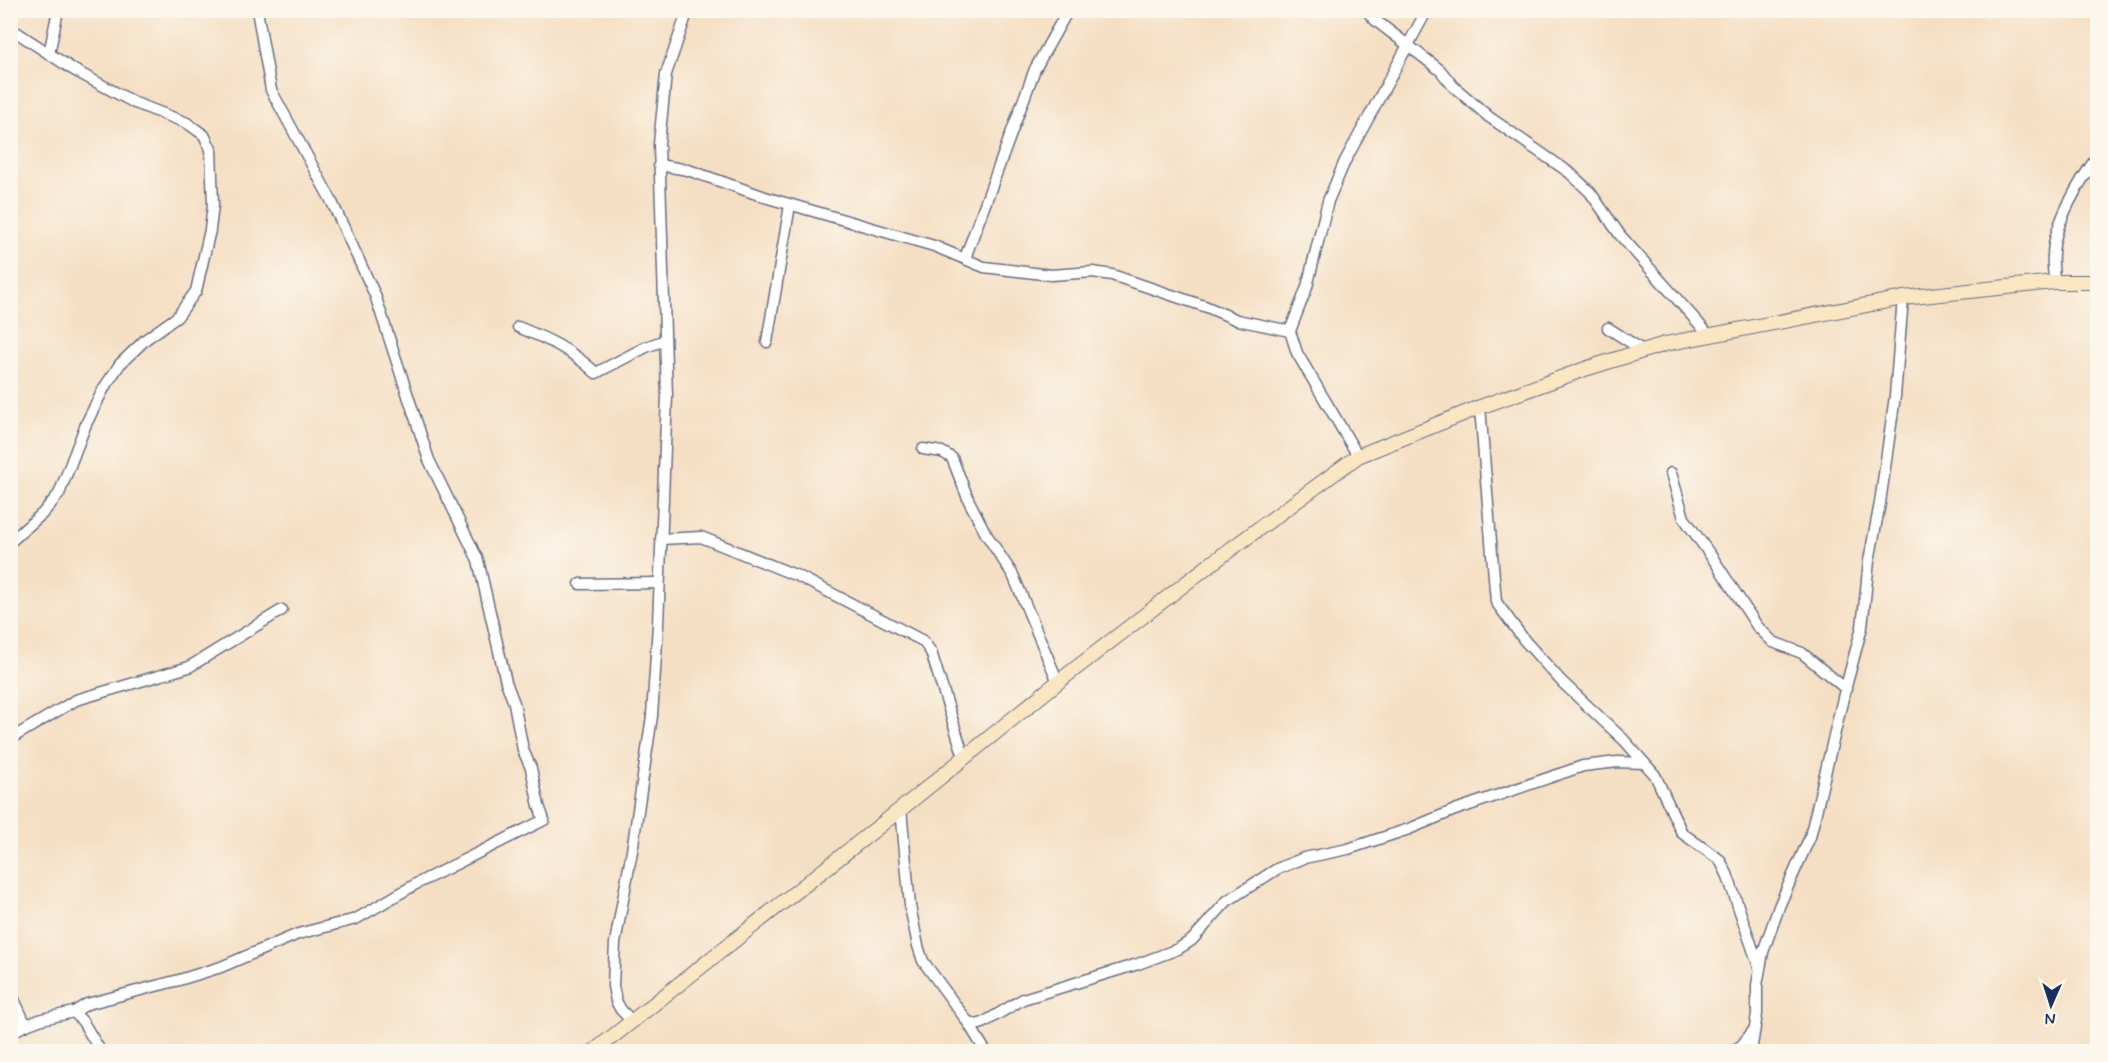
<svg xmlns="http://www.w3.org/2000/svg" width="2108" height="1062" viewBox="0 0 2108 1062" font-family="Mynerve,sans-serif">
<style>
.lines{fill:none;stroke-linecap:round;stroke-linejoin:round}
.street-casing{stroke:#676d82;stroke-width:13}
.secondary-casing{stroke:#676d82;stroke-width:16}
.street{stroke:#fff;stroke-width:10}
.secondary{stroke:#fbe6c4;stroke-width:14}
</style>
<rect width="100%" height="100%" fill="#fbf7ec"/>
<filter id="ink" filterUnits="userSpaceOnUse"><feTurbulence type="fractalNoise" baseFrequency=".0167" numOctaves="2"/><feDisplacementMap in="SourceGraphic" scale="12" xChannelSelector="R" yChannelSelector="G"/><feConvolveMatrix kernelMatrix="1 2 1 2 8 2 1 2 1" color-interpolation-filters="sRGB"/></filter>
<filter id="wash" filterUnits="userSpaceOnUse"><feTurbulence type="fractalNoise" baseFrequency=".008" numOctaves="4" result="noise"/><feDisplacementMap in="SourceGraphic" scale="24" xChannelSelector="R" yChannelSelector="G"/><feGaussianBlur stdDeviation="1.35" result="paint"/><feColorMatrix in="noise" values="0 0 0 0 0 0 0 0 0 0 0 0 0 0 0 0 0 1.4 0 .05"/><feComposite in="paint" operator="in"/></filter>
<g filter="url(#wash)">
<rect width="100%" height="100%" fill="#f5dfc4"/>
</g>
<g filter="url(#ink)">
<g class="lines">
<defs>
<g id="street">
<path d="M1366 10 1375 20 1440 70 1453 86 1489 117 1570 173 1590 192 1620 235 1709 335"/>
<path d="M10 28 74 70 135 103 187 123 204 135 211 149 213 205 210 230 196 291 177 317 146 339 120 364 104 388 86 424 59 494 42 514 10 542"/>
<path d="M49 54 58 10"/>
<path d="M659 165 688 170 768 198 934 246 984 267 1051 275 1093 272 1112 275 1207 307 1237 320 1290 331"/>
<path d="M965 258 1035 69 1068 10"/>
<path d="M2054 282C2054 273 2052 263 2053 254 2054 224 2080 180 2098 156"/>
<path d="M518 327C550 340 570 349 596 373L646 347 665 340"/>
<path d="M1608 328 1644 351"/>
<path d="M767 342 790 205"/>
<path d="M1480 407 1496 602 1525 641 1562 682 1624 740 1655 775 1682 833 1720 860 1727 874 1759 967"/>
<path d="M923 449 942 452 952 458 969 501 986 534 1013 575 1058 682"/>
<path d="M1358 456 1297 353 1290 331 1307 287 1328 201 1345 161 1427 10"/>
<path d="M1671 473 1684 518 1716 563 1757 626 1773 642 1802 653 1846 689"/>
<path d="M661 539 701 537 800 577 923 641 931 652 964 757"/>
<path d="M580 584 659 583"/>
<path d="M10 739 76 700 189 667 282 610"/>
<path d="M901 809 910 906 918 946 923 961 967 1021 976 1025 983 1023 1023 999 1138 964 1178 949 1192 940 1227 901 1277 869 1304 858 1348 849 1409 829 1455 810 1583 766 1618 762 1644 763"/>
<path d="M10 991 26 1025 42 1019 74 1012 87 1004 179 980 221 967 298 934 356 919 416 884 544 820 539 806 531 768 523 750 514 703 506 682 478 560 429 460 375 295 331 200 271 90 257 10"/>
<path d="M74 1012 83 1022 101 1052"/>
<path d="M967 1021 986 1052"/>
<path d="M633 1022 621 1010 616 1001 613 986 615 943 632 851 652 716 658 625 667 396 659 144 666 74 688 10"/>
<path d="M10 1033 26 1025"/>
<path d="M1732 1052 1742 1045 1753 1031"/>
<path d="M1751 1052 1757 1014V985L1763 952 1780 904 1810 837 1844 694 1862 627 1869 561 1880 503 1895 396 1903 298"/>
</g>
<path id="secondary" d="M593 1052 901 809 1058 682 1212 563 1358 456 1480 407 1588 368 1665 344 1903 298 2054 282H2098"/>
</defs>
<!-- street casing -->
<use href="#street" class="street-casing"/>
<!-- secondary casing -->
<use href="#secondary" class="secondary-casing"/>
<!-- street -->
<use href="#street" class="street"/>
<!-- secondary -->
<use href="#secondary" class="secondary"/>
</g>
</g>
<!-- margin -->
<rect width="2108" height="1062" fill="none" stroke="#fbf7ec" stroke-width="36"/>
<!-- north arrow -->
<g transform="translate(2051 1005) rotate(183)" stroke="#fbf7ec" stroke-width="4.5" paint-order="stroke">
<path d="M0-4.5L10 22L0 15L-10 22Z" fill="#1b2f5e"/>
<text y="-9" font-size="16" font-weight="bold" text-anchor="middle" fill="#1b2f5e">N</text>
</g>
</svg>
